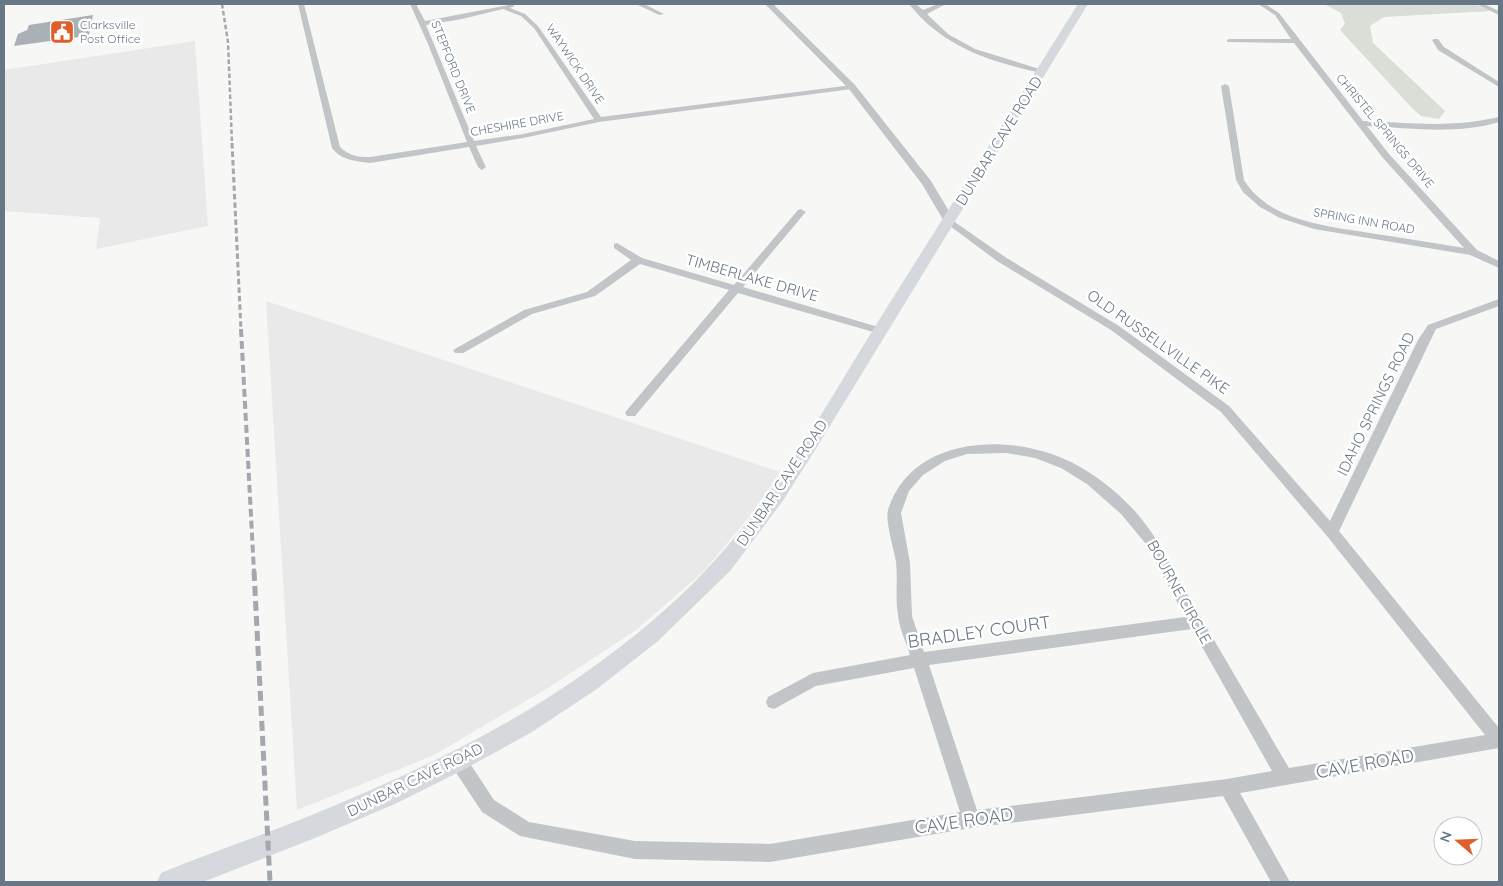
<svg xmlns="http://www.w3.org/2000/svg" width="1503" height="886" viewBox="0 0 1503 886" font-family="Quicksand,sans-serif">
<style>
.built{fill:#e8e9e8}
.green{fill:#d9ded6}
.building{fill:#a9b1b7}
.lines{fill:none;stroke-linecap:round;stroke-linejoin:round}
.minor{fill:#c1c5c8;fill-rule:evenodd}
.tertiary{fill:#c1c5c8;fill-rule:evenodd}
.secondary{fill:#d5d9dd;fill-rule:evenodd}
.rail-far3{stroke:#a2a8ae;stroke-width:2.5;stroke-dasharray:4.5 2.5;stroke-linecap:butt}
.rail-far2{stroke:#a2a8ae;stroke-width:3;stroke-dasharray:5.5 3;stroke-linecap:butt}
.rail-far1{stroke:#a2a8ae;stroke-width:4;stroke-dasharray:8 4;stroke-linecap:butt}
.rail{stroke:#a2a8ae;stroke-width:5;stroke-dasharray:10 5;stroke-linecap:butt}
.labels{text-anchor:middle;stroke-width:5;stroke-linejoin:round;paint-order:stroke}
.far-poi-label{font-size:12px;fill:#677785;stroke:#fff;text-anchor:start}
.far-street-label{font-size:12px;fill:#677785;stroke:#fff}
.street-label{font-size:15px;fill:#677785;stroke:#fff}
.near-street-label{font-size:18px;fill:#677785;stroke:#fff}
</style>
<rect width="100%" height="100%" fill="#f7f8f5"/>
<!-- built -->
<g class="built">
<path d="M195 41 208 226 96 249 100 218 4 211V70Z"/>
<path d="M266 301 780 472 749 517 703 572 636 630 548 688 432 756 297 810Z"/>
</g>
<!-- green -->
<path class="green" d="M1319 4H1473L1492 11 1384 17 1370 26 1373 43 1445 111 1439 119 1421 116 1412 108 1340 30 1345 24 1341 13 1324 4Z"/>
<!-- building -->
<path class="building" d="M93 15 89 35 86 36 14 46 18 34 27 30 29 25Z"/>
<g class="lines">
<!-- minor -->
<g class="minor">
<path d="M298 4H304L340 147C349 156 358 157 370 157L467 142 428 44 410 4H416L425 21 514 4V6L510 8 525 14 538 26 601 117 852 85 856 87 852 89 599 122 523 138 476 146 486 167 482 170 478 167 469 147 370 163C355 161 341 160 332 148ZM503 9 521 16 534 28 594 119 523 134 474 141 426 25 462 19Z"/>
<path d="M636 4H644L664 14 659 15Z"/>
<path d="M909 4H916L923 10 938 4H946L927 14 948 34 975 49 1046 71 1042 73C990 62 943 47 909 4Z"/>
<path d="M1258 4H1265L1279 13 1363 121C1412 123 1451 128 1499 117V122C1456 135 1411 128 1367 126L1389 154 1477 250 1499 261V268L1470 255 1314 229 1280 218 1260 207 1243 192 1236 180 1221 86 1225 84 1229 86 1244 180C1271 223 1330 226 1376 234 1405 238 1434 243 1464 248L1383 158 1294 43 1227 42V40L1229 39H1291L1275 15Z"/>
<path d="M1476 4H1484L1499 11V15Z"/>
<path d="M1434 39H1438L1444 47 1499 82V87L1438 50 1432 40Z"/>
<path d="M801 209 806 212 804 214 743 287 885 329 886 331 885 333H877L738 293 635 416H627L625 413 627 410 729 290 640 264 595 296 532 314 463 353H455L453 350 524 310 587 292 631 260 614 248V244L617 243 642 258 734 285 798 210Z"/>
<path d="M949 218 1005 257 1119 326 1229 406 1330 521 1418 340 1428 325 1499 299V306L1436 329 1339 531 1499 728V748L1240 793 1290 882H1271L1223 796 971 828 770 862 635 859 520 836 482 812 453 768 451 762 453 756 459 754 465 756 494 800 529 822 635 841 770 844 960 812 914 668 816 686 774 709 768 707 766 702 768 697 813 673 910 655C906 642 899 628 898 615 895 598 898 580 896 562 894 549 885 522 888 510 911 435 1011 432 1071 462 1093 473 1115 490 1131 507 1157 534 1171 567 1190 599 1223 655 1256 712 1289 768L1485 735 1327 536 1221 412 1111 330 997 261 946 223V219ZM1007 453 1035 458 1061 468 1087 484 1121 514 1146 544 1185 617 924 652 912 616 910 563 901 513 909 491 923 475 945 461 967 454ZM1192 629 1272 771 1227 779 977 810 929 665Z"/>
</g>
<!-- tertiary -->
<path class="tertiary" d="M765 4H773L855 85 931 181 955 221 953 223H945L922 184 849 89Z"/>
<!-- secondary -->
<path class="secondary" d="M1078 4H1088L817 447 782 502 730 571 658 641 597 689 532 732 465 769 395 804 315 838 203 882H157L161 873C211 852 264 835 314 814 407 776 499 733 582 675 630 641 677 603 716 559 785 483 835 390 889 304 952 204 1015 104 1078 4Z"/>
<!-- rail-far3 -->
<path class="rail-far3" d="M222 4 228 42 232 144"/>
<!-- rail-far2 -->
<path class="rail-far2" d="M232 143 241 330"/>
<!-- rail-far1 -->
<path class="rail-far1" d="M241 329 254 572"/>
<!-- rail -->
<path class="rail" d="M254 571 270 882"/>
</g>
<!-- icons -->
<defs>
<symbol id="civic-square" viewBox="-11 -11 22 22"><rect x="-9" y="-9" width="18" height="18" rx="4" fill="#e05d2c" stroke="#fff"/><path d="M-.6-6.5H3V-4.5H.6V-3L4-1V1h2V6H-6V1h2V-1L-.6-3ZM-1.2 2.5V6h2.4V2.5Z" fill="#fff"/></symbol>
</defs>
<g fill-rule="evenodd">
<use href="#civic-square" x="48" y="18" width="28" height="28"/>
</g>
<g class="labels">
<!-- far-poi labels -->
<g class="far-poi-label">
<text x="80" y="29">Clarksville<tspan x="80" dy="14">Post Office</tspan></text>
</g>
<!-- far-street labels -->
<g class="far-street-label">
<text transform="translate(575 64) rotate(56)" y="4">WAYWICK DRIVE</text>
<text transform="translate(453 67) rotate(68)" y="4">STEPFORD DRIVE</text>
<text transform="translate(517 124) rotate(-10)" y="4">CHESHIRE DRIVE</text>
<text transform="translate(1385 131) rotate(50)" y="4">CHRISTEL SPRINGS DRIVE</text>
<text transform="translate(1364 221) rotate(10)" y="4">SPRING INN ROAD</text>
</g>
<!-- street labels -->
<g class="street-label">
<text transform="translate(999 141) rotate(-58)" y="5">DUNBAR CAVE ROAD</text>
<text transform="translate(752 278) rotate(16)" y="5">TIMBERLAKE DRIVE</text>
<text transform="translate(1158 342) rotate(35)" y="5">OLD RUSSELLVILLE PIKE</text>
<text transform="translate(1376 404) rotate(-64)" y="5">IDAHO SPRINGS ROAD</text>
<text transform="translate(782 483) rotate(-56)" y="5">DUNBAR CAVE ROAD</text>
<text transform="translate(1179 592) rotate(61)" y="5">BOURNE CIRCLE</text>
<text transform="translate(415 780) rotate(-26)" y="5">DUNBAR CAVE ROAD</text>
</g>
<!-- near-street labels -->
<g class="near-street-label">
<text transform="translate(979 632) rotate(-8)" y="6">BRADLEY COURT</text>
<text transform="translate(1365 764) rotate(-10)" y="6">CAVE ROAD</text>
<text transform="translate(964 821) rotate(-8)" y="6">CAVE ROAD</text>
</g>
</g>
<!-- border -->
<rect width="1503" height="886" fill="none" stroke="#677785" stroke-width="10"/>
<!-- north arrow -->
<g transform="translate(1458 841) rotate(289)"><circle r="24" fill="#ffffff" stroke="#c2c9ce"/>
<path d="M0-4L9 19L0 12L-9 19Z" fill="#e05d2c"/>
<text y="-8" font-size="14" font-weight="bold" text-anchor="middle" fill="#677785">N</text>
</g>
</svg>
